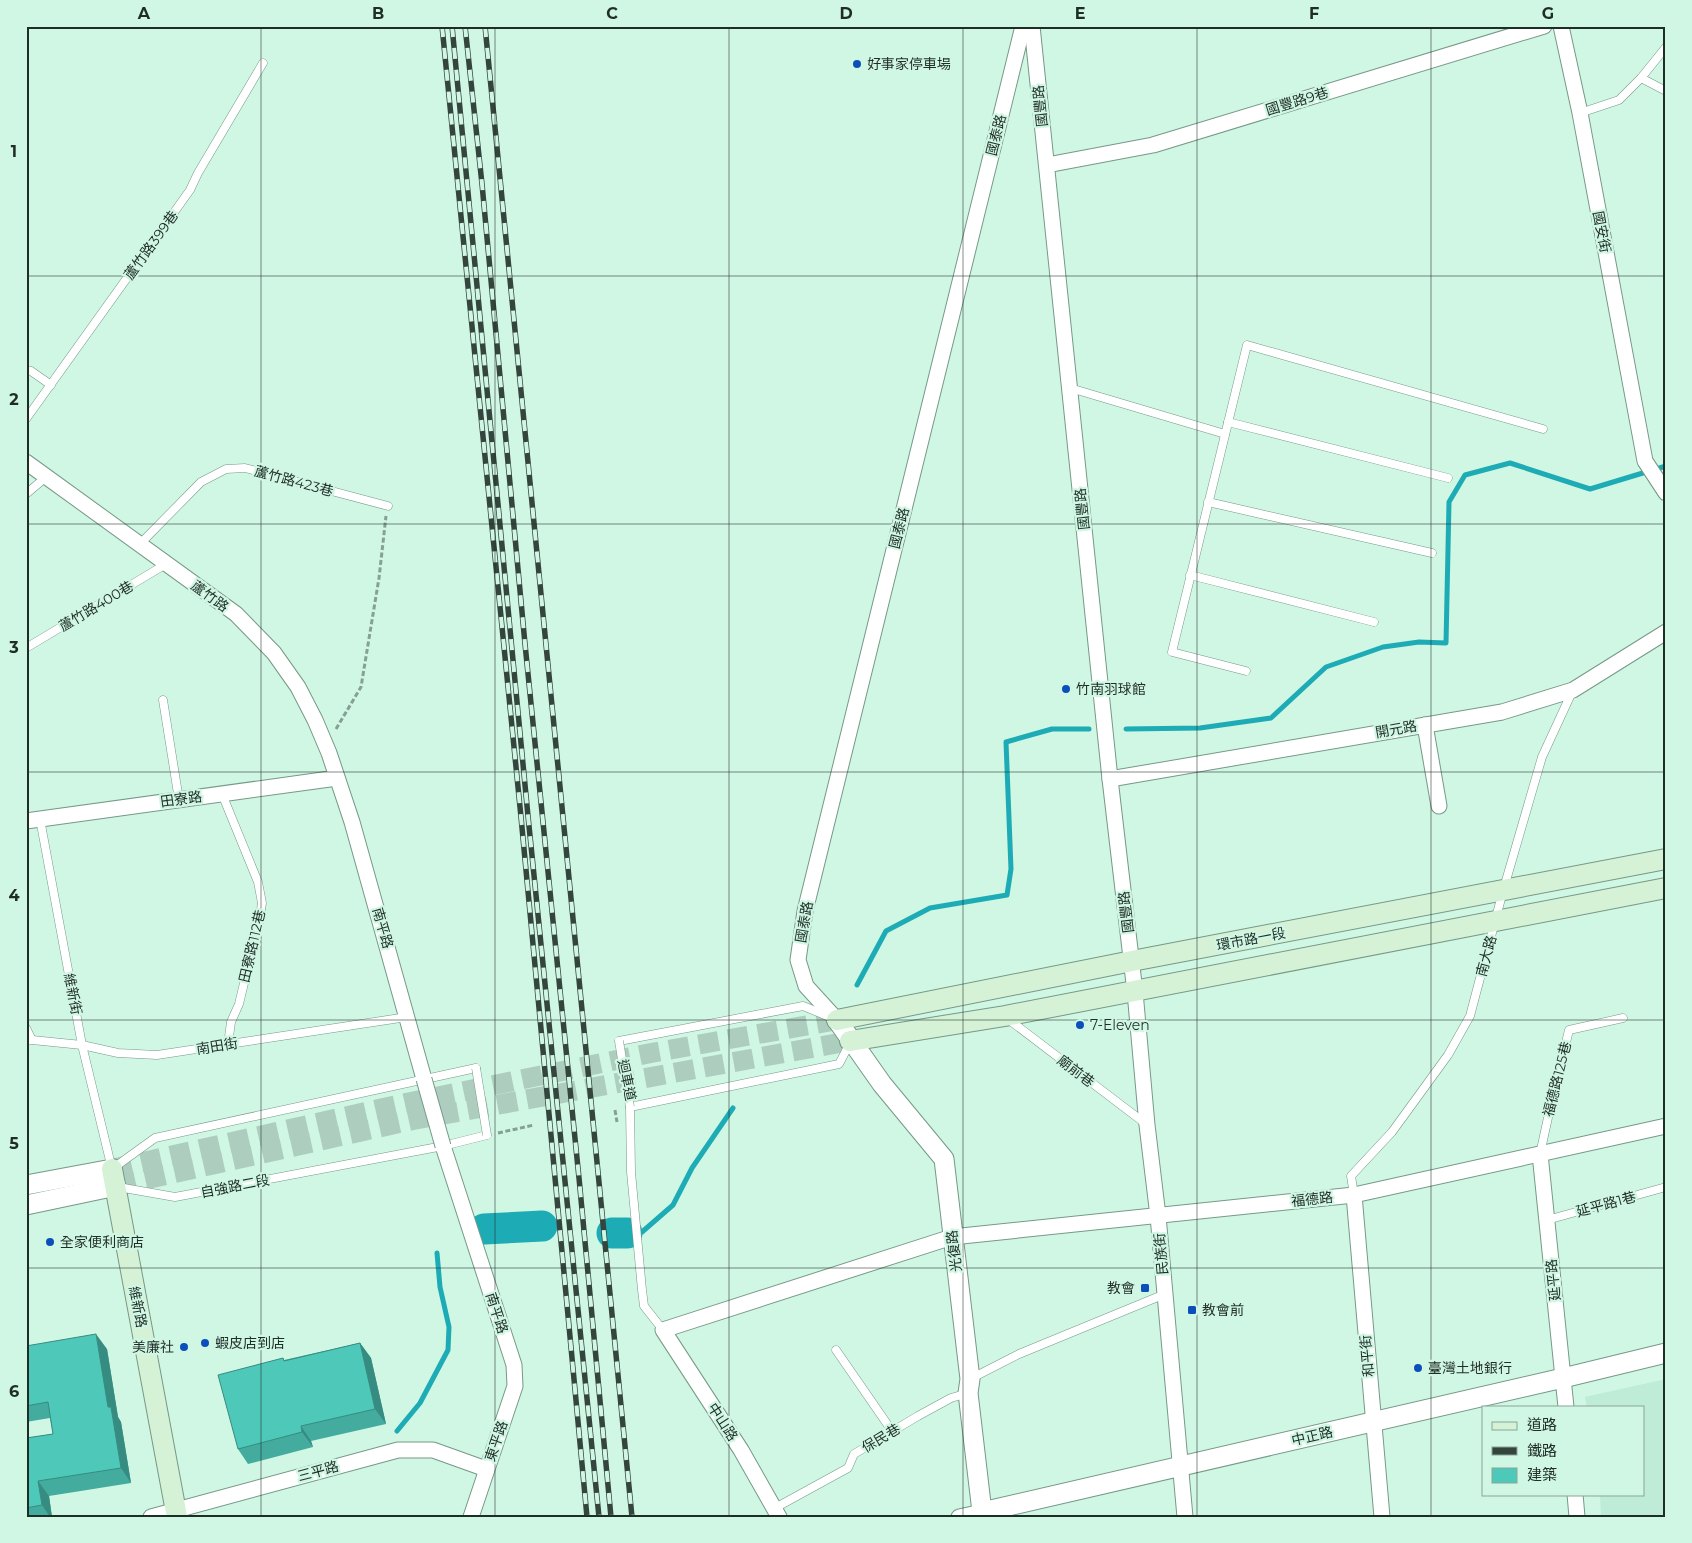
<svg xmlns="http://www.w3.org/2000/svg" width="1692" height="1543" viewBox="0 0 1692 1543" font-family="Montserrat,'Noto Sans TC',sans-serif">
<style>
.built{fill:#bfecd6}
.lines{fill:none;stroke-linecap:round;stroke-linejoin:round}
.stream{stroke:#1dabb5;stroke-width:5}
.river{stroke:#1dabb5;stroke-width:31}
.secondary-tunnel{stroke:#adcebe;stroke-width:20;stroke-dasharray:20 10;stroke-linecap:butt}
.service-casing{stroke:#769988;stroke-width:9}
.minor-casing{stroke:#769988;stroke-width:17}
.tertiary-casing{stroke:#769988;stroke-width:21}
.secondary-casing{stroke:#769988;stroke-width:22}
.path{stroke:#85a194;stroke-width:3;stroke-dasharray:5 2.5;stroke-linecap:butt}
.service{stroke:#fff;stroke-width:8}
.minor{stroke:#fff;stroke-width:15}
.tertiary{stroke:#fff;stroke-width:19}
.secondary{stroke:#d5f1d6;stroke-width:20}
.rail-casing{stroke:#34453d;stroke-width:5.5}
.rail{stroke:#d0f6e4;stroke-width:4;stroke-dasharray:11;stroke-linecap:butt}
.service-bridge-casing{stroke:#769988;stroke-width:9;stroke-linecap:butt}
.minor-bridge-casing{stroke:#769988;stroke-width:17;stroke-linecap:butt}
.service-bridge{stroke:#fff;stroke-width:8}
.minor-bridge{stroke:#fff;stroke-width:15}
.wall{fill:#43ac9e}
.shaded-wall{fill:#378c81}
.building{fill:#4ec8b8;stroke:#378c81}
.grid{fill:none;stroke:#1f2d27;stroke-width:1;stroke-opacity:0.55}
.poi-dot{fill:#0d4fba;stroke:#d0f6e4;stroke-width:2}
.labels{text-anchor:middle;stroke-width:4.5;stroke-linejoin:round;paint-order:stroke}
.poi-label{font-size:14px;fill:#1f2d27;stroke:#d0f6e4;text-anchor:start}
.street-label{font-size:14px;fill:#1f2d27;stroke:#d0f6e4}
.neatline{fill:none;stroke:#1f2d27;stroke-width:2}
.grid-label{font-size:16px;text-anchor:middle;font-weight:bold;fill:#1f2d27}
</style>
<rect width="100%" height="100%" fill="#d0f6e4"/>
<!-- built -->
<path class="built" d="M1666 1379V1517H1601L1600 1494H1643V1407H1587L1585 1397Z"/>
<g class="lines">
<!-- stream -->
<g class="stream">
<path d="M1666 213V259"/>
<path d="M1126 729 1200 728 1271 718 1326 667 1383 647 1419 642 1446 643 1449 502 1465 475 1510 463 1590 489 1666 466"/>
<path d="M857 985 886 931 930 908 1007 895 1011 869 1006 742 1052 729H1089"/>
<path d="M642 1232 673 1205 692 1168 733 1108"/>
<path d="M397 1431 420 1403 448 1350 449 1327 440 1287 437 1253"/>
</g>
<!-- river -->
<g class="river">
<path d="M484 1229 542 1226"/>
<path d="M612 1233H627"/>
</g>
<!-- secondary-tunnel -->
<g class="secondary-tunnel">
<path d="M112 1169 406 1103 651 1053 837 1020"/>
<path d="M116 1186 413 1120 850 1041"/>
</g>
<defs>
<g id="service">
<path d="M1641 78 1666 91"/>
<path d="M1580 113 1619 100 1641 78 1666 47"/>
<path d="M26 370 31 371 51 385"/>
<path d="M1070 388 1225 434"/>
<path d="M26 419 190 190 198 173 263 63"/>
<path d="M1228 422 1448 478"/>
<path d="M26 494 46 477"/>
<path d="M1208 502 1432 553"/>
<path d="M139 545 201 482 226 469 245 468 388 506"/>
<path d="M1190 575 1374 622"/>
<path d="M26 648 166 564"/>
<path d="M1246 671 1172 652 1247 345 1543 429"/>
<path d="M163 700 179 800"/>
<path d="M222 794 258 882 262 903 256 942 250 958 239 1004 231 1022 228 1044"/>
<path d="M40 819 82 1045 112 1169 155 1138 476 1068"/>
<path d="M1008 1019 1146 1124"/>
<path d="M26 1028 32 1040"/>
<path d="M26 1041 32 1040 82 1045 118 1053 157 1055 407 1017"/>
<path d="M619 1041 803 1006 830 1017"/>
<path d="M1540 1154 1549 1113 1569 1030 1623 1018"/>
<path d="M118 1187 175 1197 443 1146 487 1135"/>
<path d="M1354 1195 1351 1176 1392 1132 1448 1055 1470 1016 1503 891 1542 757 1572 692"/>
<path d="M1547 1220 1666 1187"/>
<path d="M663 1330 644 1306 642 1290 631 1172 630 1107 839 1064 850 1043"/>
<path d="M836 1350 892 1431"/>
<path d="M972 1378 1019 1354 1165 1294"/>
<path d="M775 1508 848 1468 854 1454 918 1416 951 1398 968 1393"/>
</g>
<g id="minor">
<path d="M1032 26 1110 779 1135 992 1147 1125 1158 1216 1185 1517"/>
<path d="M1561 26 1580 113 1645 461 1666 493"/>
<path d="M1047 165 1153 145 1544 26"/>
<path d="M26 462 236 614 274 653 298 687 315 720 329 753 352 822 424 1079"/>
<path d="M1425 725 1439 806"/>
<path d="M1110 779 1502 712 1573 690 1666 632"/>
<path d="M26 821 337 778"/>
<path d="M837 1020 806 986 798 960 805 911 1023 26"/>
<path d="M443 1146 514 1365 515 1386 471 1517"/>
<path d="M1540 1154 1566 1407"/>
<path d="M1354 1195 1382 1517"/>
<path d="M1575 1494 1577 1517"/>
<path d="M151 1517 398 1450H433L486 1469"/>
<path d="M779 1517 741 1450 663 1330 952 1237 1354 1195 1666 1126"/>
<path d="M959 1517 982 1512V1517"/>
</g>
<g id="tertiary">
<path d="M837 1020 882 1084 944 1159 970 1379 968 1393 982 1512 1563 1378 1666 1353"/>
<path d="M26 1185 112 1169"/>
<path d="M26 1205 116 1186"/>
</g>
<g id="secondary">
<path d="M837 1020 1132 961 1666 859"/>
<path d="M850 1041 1005 1016 1666 888"/>
<path d="M112 1169 177 1517"/>
</g>
</defs>
<!-- service casing -->
<use href="#service" class="service-casing"/>
<!-- minor casing -->
<use href="#minor" class="minor-casing"/>
<!-- tertiary casing -->
<use href="#tertiary" class="tertiary-casing"/>
<!-- secondary casing -->
<use href="#secondary" class="secondary-casing"/>
<!-- path -->
<g class="path">
<path d="M336 729 361 687 379 578 386 516"/>
<path d="M615 1110 617 1122"/>
<path d="M498 1133 534 1125"/>
</g>
<!-- service -->
<use href="#service" class="service"/>
<!-- minor -->
<use href="#minor" class="minor"/>
<!-- tertiary -->
<use href="#tertiary" class="tertiary"/>
<!-- secondary -->
<use href="#secondary" class="secondary"/>
<defs>
<g id="rail">
<path d="M442 26 521 817 587 1517"/>
<path d="M452 26 528 816 599 1517"/>
<path d="M465 26 482 184 525 644 579 1178 611 1517"/>
<path d="M485 26 632 1517"/>
</g>
</defs>
<!-- rail casing -->
<use href="#rail" class="rail-casing"/>
<!-- rail -->
<use href="#rail" class="rail"/>
<defs>
<g id="service-bridge">
<path d="M619 1041 630 1107"/>
<path d="M476 1068 487 1135"/>
</g>
<path id="minor-bridge" d="M424 1079 443 1146"/>
</defs>
<!-- service-bridge casing -->
<use href="#service-bridge" class="service-bridge-casing"/>
<!-- minor-bridge casing -->
<use href="#minor-bridge" class="minor-bridge-casing"/>
<!-- service-bridge -->
<use href="#service-bridge" class="service-bridge"/>
<!-- minor-bridge -->
<use href="#minor-bridge" class="minor-bridge"/>
</g>
<!-- wall -->
<g class="wall">
<path d="M360 1343 371 1358 386 1424 311 1441 313 1447 248 1464 238 1449 283 1358 284 1360Z"/>
<path d="M26 1346 107 1349 118 1417 121 1422 131 1483 49 1496 52 1517H26V1438L53 1434 50 1418 26 1422Z"/>
</g>
<!-- shaded-wall -->
<g class="shaded-wall">
<path d="M96 1334 107 1349 118 1417 121 1422 131 1483 121 1468 108 1407Z"/>
<path d="M360 1343 371 1358 386 1424 375 1409Z"/>
<path d="M301 1426 311 1441 313 1447 302 1432Z"/>
<path d="M38 1481 49 1496 52 1517H50L42 1505Z"/>
</g>
<!-- building -->
<g class="building">
<path d="M96 1334 108 1407H111L121 1468 38 1481 42 1505 26 1508V1438L53 1434 48 1402 26 1406V1346Z"/>
<path d="M360 1343 375 1409 301 1426 302 1432 238 1449 218 1375 283 1358 284 1361Z"/>
</g>
<!-- grid -->
<path class="grid" d="M261 26V1517M495 26V1517M729 26V1517M963 26V1517M1197 26V1517M1431 26V1517M26 276H1666M26 524H1666M26 772H1666M26 1020H1666M26 1268H1666"/>
<!-- markers -->
<g class="poi-dot">
<circle cx="857" cy="64" r="5"/>
<circle cx="1066" cy="689" r="5"/>
<circle cx="1080" cy="1025" r="5"/>
<circle cx="50" cy="1242" r="5"/>
<rect x="1140" y="1283" width="10" height="10" rx="2.5"/>
<rect x="1187" y="1305" width="10" height="10" rx="2.5"/>
<circle cx="205" cy="1343" r="5"/>
<circle cx="184" cy="1347" r="5"/>
<circle cx="1418" cy="1368" r="5"/>
</g>
<g class="labels">
<!-- poi labels -->
<g class="poi-label">
<text x="867" y="69">好事家停車場</text>
<text x="1076" y="694">竹南羽球館</text>
<text x="1090" y="1030">7-Eleven</text>
<text x="60" y="1247">全家便利商店</text>
<text x="1135" y="1293" text-anchor="end">教會</text>
<text x="1202" y="1315">教會前</text>
<text x="215" y="1348">蝦皮店到店</text>
<text x="174" y="1352" text-anchor="end">美廉社</text>
<text x="1428" y="1373">臺灣土地銀行</text>
</g>
<!-- street labels -->
<g class="street-label">
<text transform="translate(1297 101) rotate(-17)" y="5">國豐路9巷</text>
<text transform="translate(1040 106) rotate(-96)" y="5">國豐路</text>
<text transform="translate(996 135) rotate(-76)" y="5">國泰路</text>
<text transform="translate(1602 232) rotate(79)" y="5">國安街</text>
<text transform="translate(151 245) rotate(-54)" y="5">蘆竹路399巷</text>
<text transform="translate(294 481) rotate(15)" y="5">蘆竹路423巷</text>
<text transform="translate(1082 509) rotate(-96)" y="5">國豐路</text>
<text transform="translate(899 528) rotate(-76)" y="5">國泰路</text>
<text transform="translate(210 596) rotate(36)" y="5">蘆竹路</text>
<text transform="translate(96 606) rotate(-31)" y="5">蘆竹路400巷</text>
<text transform="translate(1396 729) rotate(-10)" y="5">開元路</text>
<text transform="translate(181 799) rotate(-8)" y="5">田寮路</text>
<text transform="translate(1126 912) rotate(-97)" y="5">國豐路</text>
<text transform="translate(804 922) rotate(-80)" y="5">國泰路</text>
<text transform="translate(383 928) rotate(74)" y="5">南平路</text>
<text transform="translate(1251 939) rotate(-11)" y="5">環市路一段</text>
<text transform="translate(252 946) rotate(-77)" y="5">田寮路112巷</text>
<text transform="translate(1486 956) rotate(-75)" y="5">南大路</text>
<text transform="translate(73 994) rotate(79)" y="5">維新街</text>
<text transform="translate(217 1046) rotate(-9)" y="5">南田街</text>
<text transform="translate(1076 1071) rotate(37)" y="5">廟前巷</text>
<text transform="translate(1557 1079) rotate(-76)" y="5">福德路125巷</text>
<text transform="translate(627 1080) rotate(78)" y="5">迴車道</text>
<text transform="translate(235 1186) rotate(-11)" y="5">自強路二段</text>
<text transform="translate(1312 1199) rotate(-6)" y="5">福德路</text>
<text transform="translate(1606 1204) rotate(-15)" y="5">延平路1巷</text>
<text transform="translate(954 1251) rotate(-97)" y="5">光復路</text>
<text transform="translate(1161 1254) rotate(-95)" y="5">民族街</text>
<text transform="translate(1553 1280) rotate(-96)" y="5">延平路</text>
<text transform="translate(138 1307) rotate(79)" y="5">維新路</text>
<text transform="translate(497 1313) rotate(72)" y="5">南平路</text>
<text transform="translate(1367 1356) rotate(-95)" y="5">和平街</text>
<text transform="translate(723 1422) rotate(57)" y="5">中山路</text>
<text transform="translate(1312 1436) rotate(-13)" y="5">中正路</text>
<text transform="translate(881 1438) rotate(-31)" y="5">保民巷</text>
<text transform="translate(496 1441) rotate(-71)" y="5">東平路</text>
<text transform="translate(318 1471) rotate(-15)" y="5">三平路</text>
</g>
</g>
<!-- border -->
<rect width="1692" height="1543" fill="none" stroke="#d0f6e4" stroke-width="55"/>
<!-- legend -->
<rect x="1482" y="1406" width="162" height="90" fill="#d0f6e4" stroke="#89a698"/>
<rect x="1492" y="1422" width="25" height="8" fill="#d5f1d6" stroke="#89a698"/>
<text x="1527" y="1430" font-size="15" fill="#1f2d27">道路</text>
<rect x="1492" y="1447" width="25" height="8" fill="#34453d" stroke="#89a698"/>
<text x="1527" y="1456" font-size="15" fill="#1f2d27">鐵路</text>
<rect x="1492" y="1468" width="25" height="15" fill="#4ec8b8" stroke="#89a698"/>
<text x="1527" y="1480" font-size="15" fill="#1f2d27">建築</text>
<rect x="28" y="28" width="1636" height="1488" class="neatline"/>
<g class="grid-label">
<text x="144" y="19">A</text>
<text x="378" y="19">B</text>
<text x="612" y="19">C</text>
<text x="846" y="19">D</text>
<text x="1080" y="19">E</text>
<text x="1314" y="19">F</text>
<text x="1548" y="19">G</text>
<text x="14" y="157">1</text>
<text x="14" y="405">2</text>
<text x="14" y="653">3</text>
<text x="14" y="901">4</text>
<text x="14" y="1149">5</text>
<text x="14" y="1397">6</text>
</g>
</svg>
